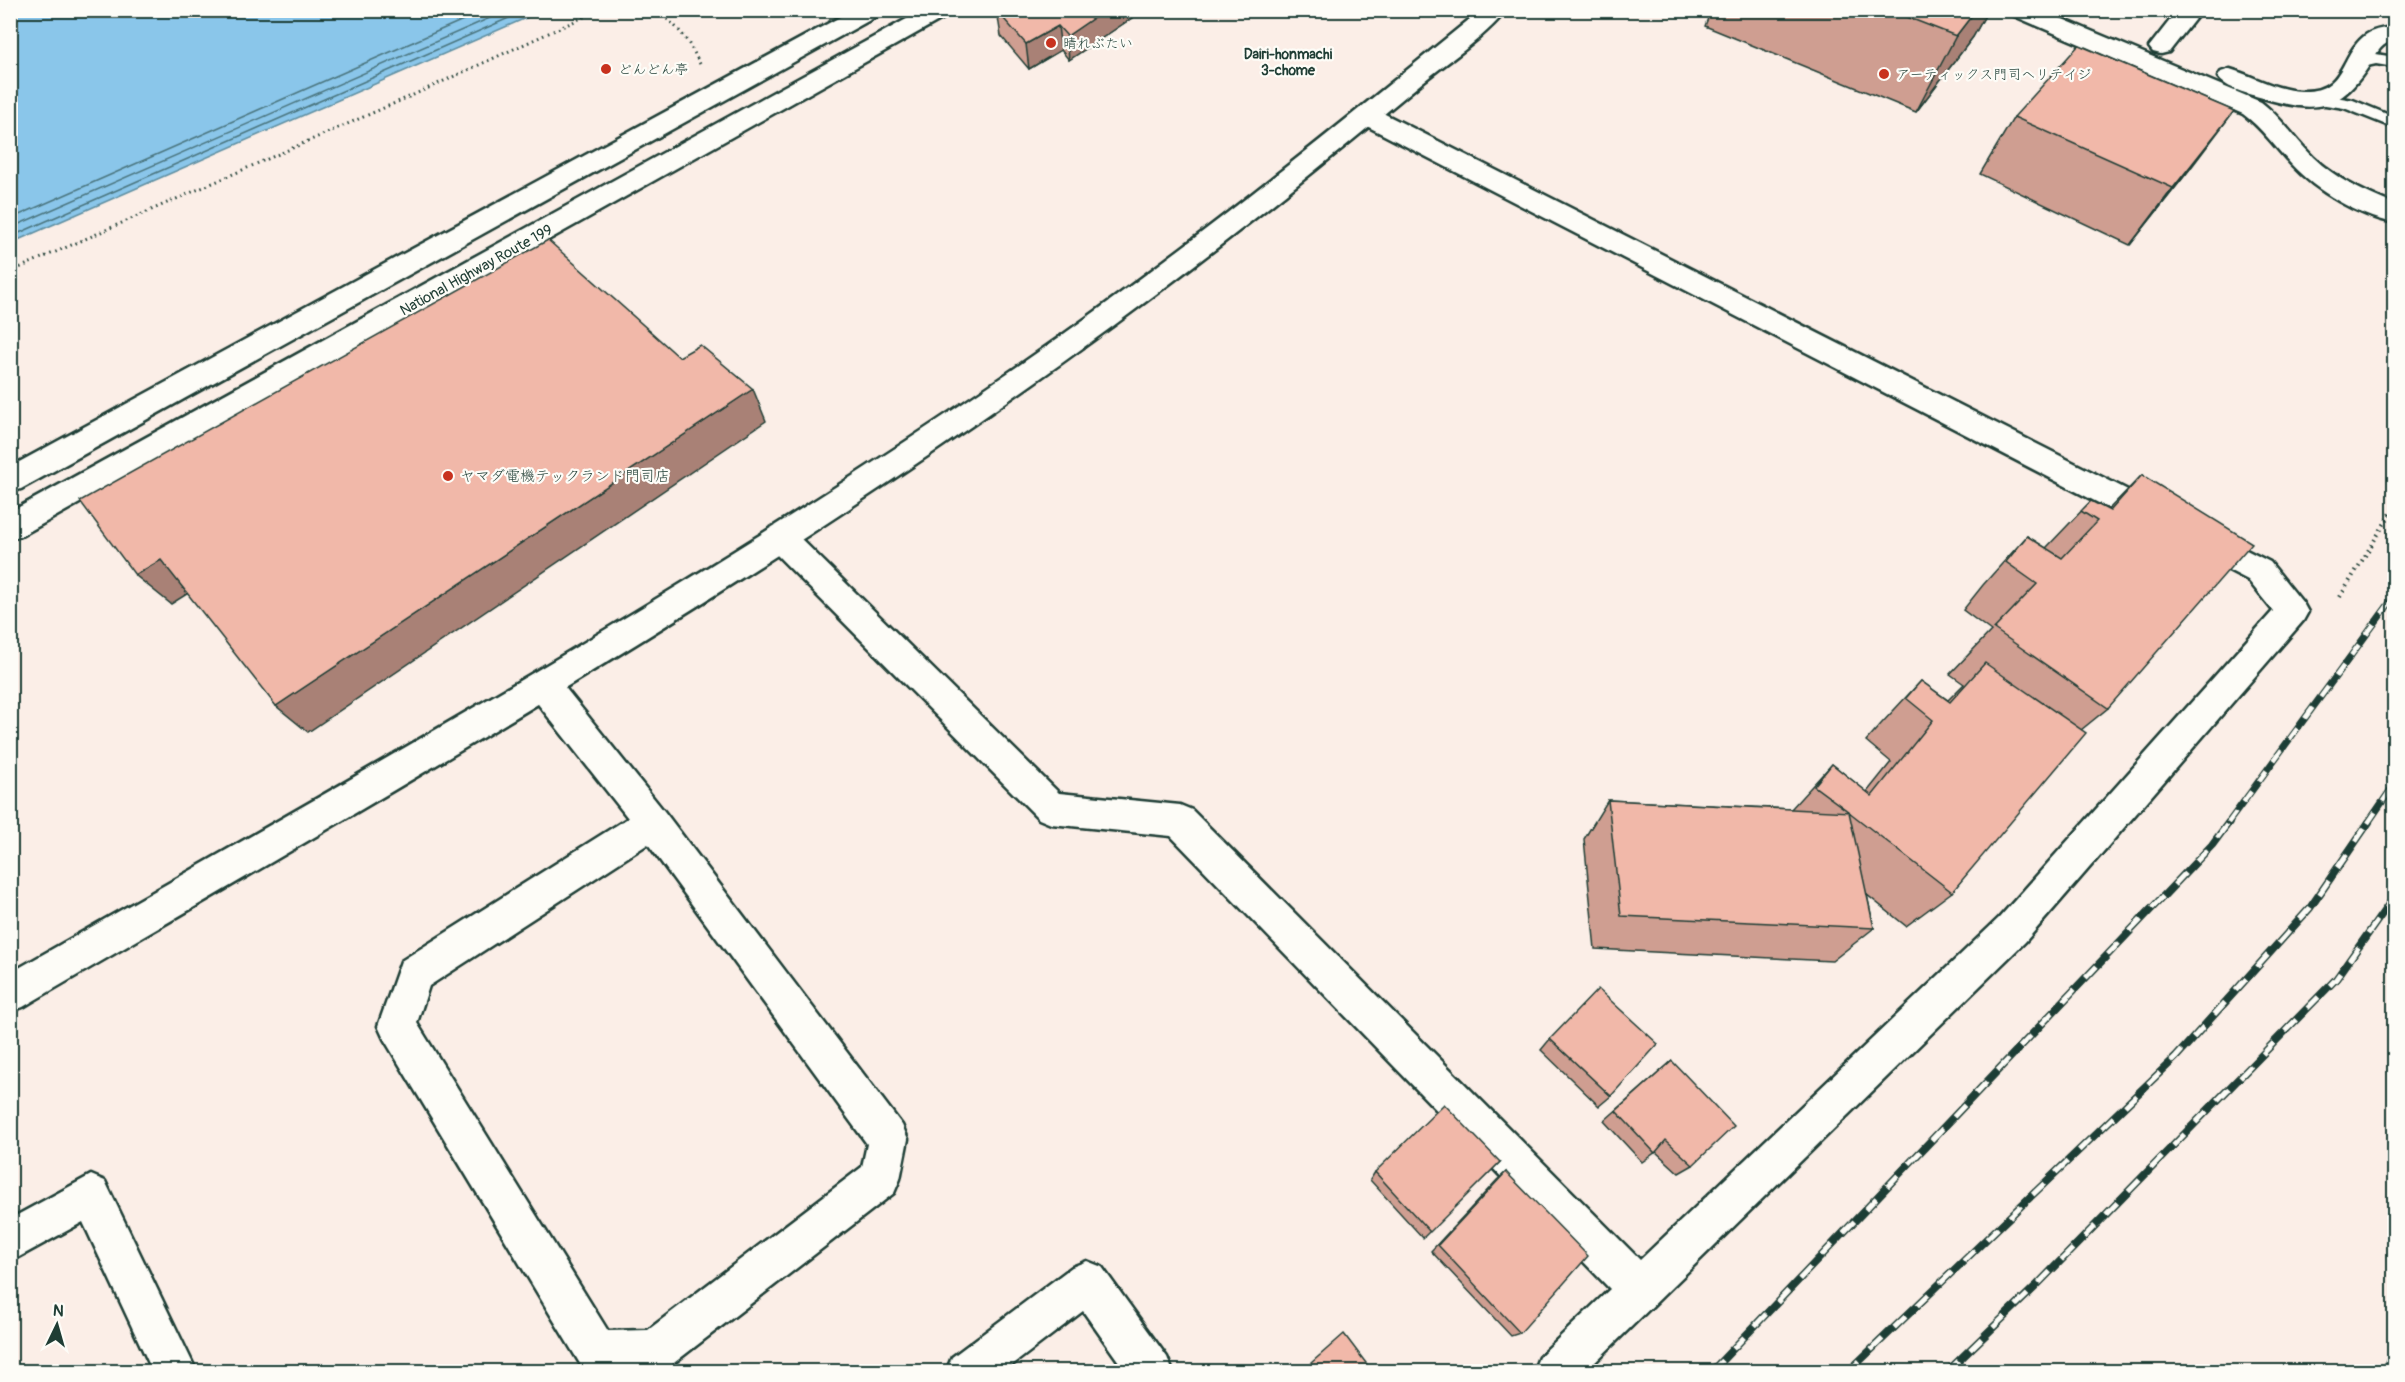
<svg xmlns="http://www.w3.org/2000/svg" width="2405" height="1382" viewBox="0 0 2405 1382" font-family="Pangolin,'Klee One',sans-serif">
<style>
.water{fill:#8ac6ea;stroke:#5f8fa1;stroke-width:1.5}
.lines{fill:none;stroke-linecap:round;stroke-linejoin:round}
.shore{stroke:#4a747d;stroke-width:1.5}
.lane-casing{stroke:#1f3d34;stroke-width:5}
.street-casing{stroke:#1f3d34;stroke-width:5}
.secondary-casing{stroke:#1f3d34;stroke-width:5}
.highway-casing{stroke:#1f3d34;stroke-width:5}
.path-far1{stroke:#1f3d34;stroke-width:3;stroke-dasharray:1.5 4;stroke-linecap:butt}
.path{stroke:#1f3d34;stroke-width:4;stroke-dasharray:1.5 4.5;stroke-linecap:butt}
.lane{fill:#fdfcf7;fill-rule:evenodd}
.street{fill:#fdfcf7;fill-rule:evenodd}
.secondary{fill:#fdfcf7;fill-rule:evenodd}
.highway{fill:#fdfcf7;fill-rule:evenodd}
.rail-far1-casing{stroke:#1f3d34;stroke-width:7}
.rail-casing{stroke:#1f3d34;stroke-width:8}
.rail-far1{stroke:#fdfcf7;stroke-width:4.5;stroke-dasharray:13;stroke-linecap:butt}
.rail{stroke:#fdfcf7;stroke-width:5;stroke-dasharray:16;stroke-linecap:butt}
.wall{fill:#cf9e91;stroke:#1f3d34;stroke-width:1.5}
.shaded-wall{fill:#a98176;stroke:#1f3d34;stroke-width:1.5}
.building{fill:#f1b8a9;stroke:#1f3d34;stroke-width:1.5}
.poi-dot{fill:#c8321e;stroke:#fdfcf7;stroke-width:2}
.labels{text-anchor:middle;stroke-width:4.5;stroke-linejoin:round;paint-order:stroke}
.far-poi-label{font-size:14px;fill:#1f3d34;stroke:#fdfcf7;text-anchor:start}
.far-neighbourhood-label{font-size:14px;font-weight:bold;fill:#1f3d34;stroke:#fdfcf7}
.street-label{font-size:15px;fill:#1f3d34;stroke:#fdfcf7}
.poi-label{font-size:15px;fill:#1f3d34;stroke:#fdfcf7;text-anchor:start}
</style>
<rect width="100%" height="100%" fill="#fbeee7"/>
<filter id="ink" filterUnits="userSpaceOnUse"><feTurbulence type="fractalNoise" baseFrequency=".0167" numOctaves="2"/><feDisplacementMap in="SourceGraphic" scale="12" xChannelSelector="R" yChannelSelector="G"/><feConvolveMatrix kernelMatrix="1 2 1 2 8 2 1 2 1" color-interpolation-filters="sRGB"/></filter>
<g filter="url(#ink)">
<!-- water -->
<path class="water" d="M11 10H542V11L11 243Z"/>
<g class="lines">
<!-- shore -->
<g class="shore">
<path d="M10 219 486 10"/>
<path d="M10 228 508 10"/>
<path d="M10 237 527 10"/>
</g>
<defs>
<g id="lane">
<path d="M2376 54 2394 57V67L2376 64 2358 68 2350 63 2353 60Z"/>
<path d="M2312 93 2353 100 2394 117V128L2344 108 2307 102 2304 98Z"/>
</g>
<g id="street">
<path d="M2178 10H2202L2169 52 2161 54 2153 52 2149 47Z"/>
<path d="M1368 108 1377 110 2270 562 2303 603 2308 612 2303 621 2025 942 1585 1372H1533L1539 1357 1610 1289 1171 836 1051 824 1039 819 769 547 765 538 769 529 780 526 791 529 1059 793 1180 805 1192 810 1640 1260 1999 918 2273 611 2248 580 1359 122 1356 116 1359 110Z"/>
<path d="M543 671 555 675 664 811 902 1125 908 1139 900 1179 894 1193 670 1366C649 1375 603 1376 582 1367L384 1039 378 1026 401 961 628 818 531 695 527 685 531 675ZM648 844 867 1144 862 1167 648 1330 608 1331 417 1023 429 986Z"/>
<path d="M91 1175 105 1181 197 1372H153L83 1222 10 1262V1219Z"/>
<path d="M1087 1261 1102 1267 1167 1357 1173 1372H1126L1083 1311 1003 1372H946L952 1357 1072 1267Z"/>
</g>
<g id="secondary">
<path d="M1481 10H1507C1483 39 1447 62 1418 86 1353 140 1288 193 1222 244 847 534 432 768 23 1007L10 1012V973C351 779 695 588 1018 366 1178 256 1330 133 1481 10Z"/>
<path d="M2009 10H2041L2261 102C2282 118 2295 139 2313 157 2336 179 2365 193 2394 204V223C2357 215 2317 192 2291 164 2275 147 2262 128 2243 114L2012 15Z"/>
<path d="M2394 27V41C2382 43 2378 51 2372 61 2341 111 2317 114 2263 98 2249 94 2226 89 2218 77L2221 72 2230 69C2254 76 2276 90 2301 91 2347 93 2339 53 2367 34 2375 29 2385 28 2394 27Z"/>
</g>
<g id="highway">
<path d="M853 10H882L879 15 21 489 10 493V467Z"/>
<path d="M923 10H952L949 15 21 536 10 539V512Z"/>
</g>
</defs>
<!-- lane casing -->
<use href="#lane" class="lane-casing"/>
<!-- street casing -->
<use href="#street" class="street-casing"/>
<!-- secondary casing -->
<use href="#secondary" class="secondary-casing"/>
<!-- highway casing -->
<use href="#highway" class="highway-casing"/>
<!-- path-far1 -->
<g class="path-far1">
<path d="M653 10C677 23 688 40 700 64"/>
<path d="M10 272 411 96 599 10"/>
</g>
<!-- path -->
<path class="path" d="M2340 597 2394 508"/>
<!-- lane -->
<use href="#lane" class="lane"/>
<!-- street -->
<use href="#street" class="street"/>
<!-- secondary -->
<use href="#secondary" class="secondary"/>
<!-- highway -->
<use href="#highway" class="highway"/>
<defs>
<g id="rail-far1">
<path d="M2228 823 2394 597"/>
<path d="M2368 823 2394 785"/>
</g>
<g id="rail">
<path d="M1711 1372 2212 845 2229 822"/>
<path d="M1848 1372 2176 1057 2310 908 2369 822"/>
<path d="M1947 1372 2036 1286 2336 979 2394 897"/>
<path d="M2385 1372 2394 1350"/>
</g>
</defs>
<!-- rail-far1 casing -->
<use href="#rail-far1" class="rail-far1-casing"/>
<!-- rail casing -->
<use href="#rail" class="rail-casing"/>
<!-- rail-far1 -->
<use href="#rail-far1" class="rail-far1"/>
<!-- rail -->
<use href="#rail" class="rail"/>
</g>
<!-- wall -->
<g class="wall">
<path d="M1310 10H1326L1319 16Z"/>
<path d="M1711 10H1988L1973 37 1916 112 1705 26Z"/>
<path d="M997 11 1132 18 1069 60 1061 50 1029 69 1001 36Z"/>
<path d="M2014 117 2190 169 2130 245 1980 174Z"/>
<path d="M2142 475 2108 708 2081 730 1952 892 1906 926 1867 895 1874 928 1832 961 1595 949 1584 839 1608 800 1791 809 1832 764 1867 792 1891 762 1866 741 1881 724 1921 681 1948 700 1964 684 1950 674 1991 631 1963 610 1983 585 2027 536 2046 548 2091 501 2108 510Z"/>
<path d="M1550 1039 1611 1096 1599 1106 1541 1050Z"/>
<path d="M1672 1061 1693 1165 1679 1173 1656 1152 1642 1162 1604 1121Z"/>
<path d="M1500 1162 1423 1238 1370 1180 1375 1172Z"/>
<path d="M1506 1172 1520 1333 1511 1336 1431 1251 1497 1180Z"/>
</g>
<!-- shaded-wall -->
<g class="shaded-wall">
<path d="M1105 10H1131L1132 18 1069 60 1067 36Z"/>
<path d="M1319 10H1326L1319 16Z"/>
<path d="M1976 10H1988L1973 37 1916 112 1956 36Z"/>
<path d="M1058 26 1061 50 1029 69 1026 44Z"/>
<path d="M2234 111 2190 169 2130 245 2173 188Z"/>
<path d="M753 389 766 421 308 732 276 706Z"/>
<path d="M161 560 195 589 171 604 135 575Z"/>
</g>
<!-- building -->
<g class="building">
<path d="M999 10H1105L1067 36 1058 26 1026 44 997 11Z"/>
<path d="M1889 10H1976L1956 36Z"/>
<path d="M2079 45 2234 111 2173 188 2014 117Z"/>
<path d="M548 240 679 357 700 345 753 389 276 706 161 560 135 575 80 501Z"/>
<path d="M2142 475 2252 543 2108 708 1994 629 2037 584 2006 562 2027 536 2062 558 2097 521 2081 511 2091 501 2110 511Z"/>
<path d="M1985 663 2086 733 1952 892 1849 812 1874 928 1621 916 1608 800 1849 812 1814 786 1832 764 1872 796 1933 720 1906 698 1921 681 1950 702Z"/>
<path d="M1598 989 1658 1044 1611 1096 1550 1039Z"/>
<path d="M1672 1061 1734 1126 1693 1165 1666 1140 1655 1153 1616 1111Z"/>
<path d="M1444 1104 1500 1162 1430 1232 1375 1172Z"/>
<path d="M1506 1172 1588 1256 1520 1333 1438 1245Z"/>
<path d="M1344 1334 1372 1371H1302Z"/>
</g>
</g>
<!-- markers -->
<g class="poi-dot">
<circle cx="1051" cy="43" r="6"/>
<circle cx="606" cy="69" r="6"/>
<circle cx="1884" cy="74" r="6"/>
<circle cx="448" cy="476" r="6"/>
</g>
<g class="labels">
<!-- far-poi labels -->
<g class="far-poi-label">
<text x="1063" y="48">晴れぶたい</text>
<text x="618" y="74">どんどん亭</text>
<text x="1896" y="79">アーティックス門司ヘリテイジ</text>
</g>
<!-- far-neighbourhood labels -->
<g class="far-neighbourhood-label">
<text x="1288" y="59">Dairi-honmachi<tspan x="1288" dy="16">3-chome</tspan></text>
</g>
<!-- street labels -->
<g class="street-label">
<text transform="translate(476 270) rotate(-29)" y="5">National Highway Route 199</text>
</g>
<!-- poi labels -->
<g class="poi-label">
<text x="460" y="481">ヤマダ電機テックランド門司店</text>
</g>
</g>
<!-- margin -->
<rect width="2405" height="1382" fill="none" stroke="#fdfcf7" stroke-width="36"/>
<rect x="18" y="18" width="2369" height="1346" fill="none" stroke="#1f3d34" stroke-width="2" filter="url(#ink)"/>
<!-- north arrow -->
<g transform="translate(57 1325) rotate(5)" stroke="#fdfcf7" stroke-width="4.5" paint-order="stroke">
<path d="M0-4.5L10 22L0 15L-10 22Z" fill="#1f3d34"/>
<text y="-9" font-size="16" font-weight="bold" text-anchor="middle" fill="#1f3d34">N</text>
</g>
</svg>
